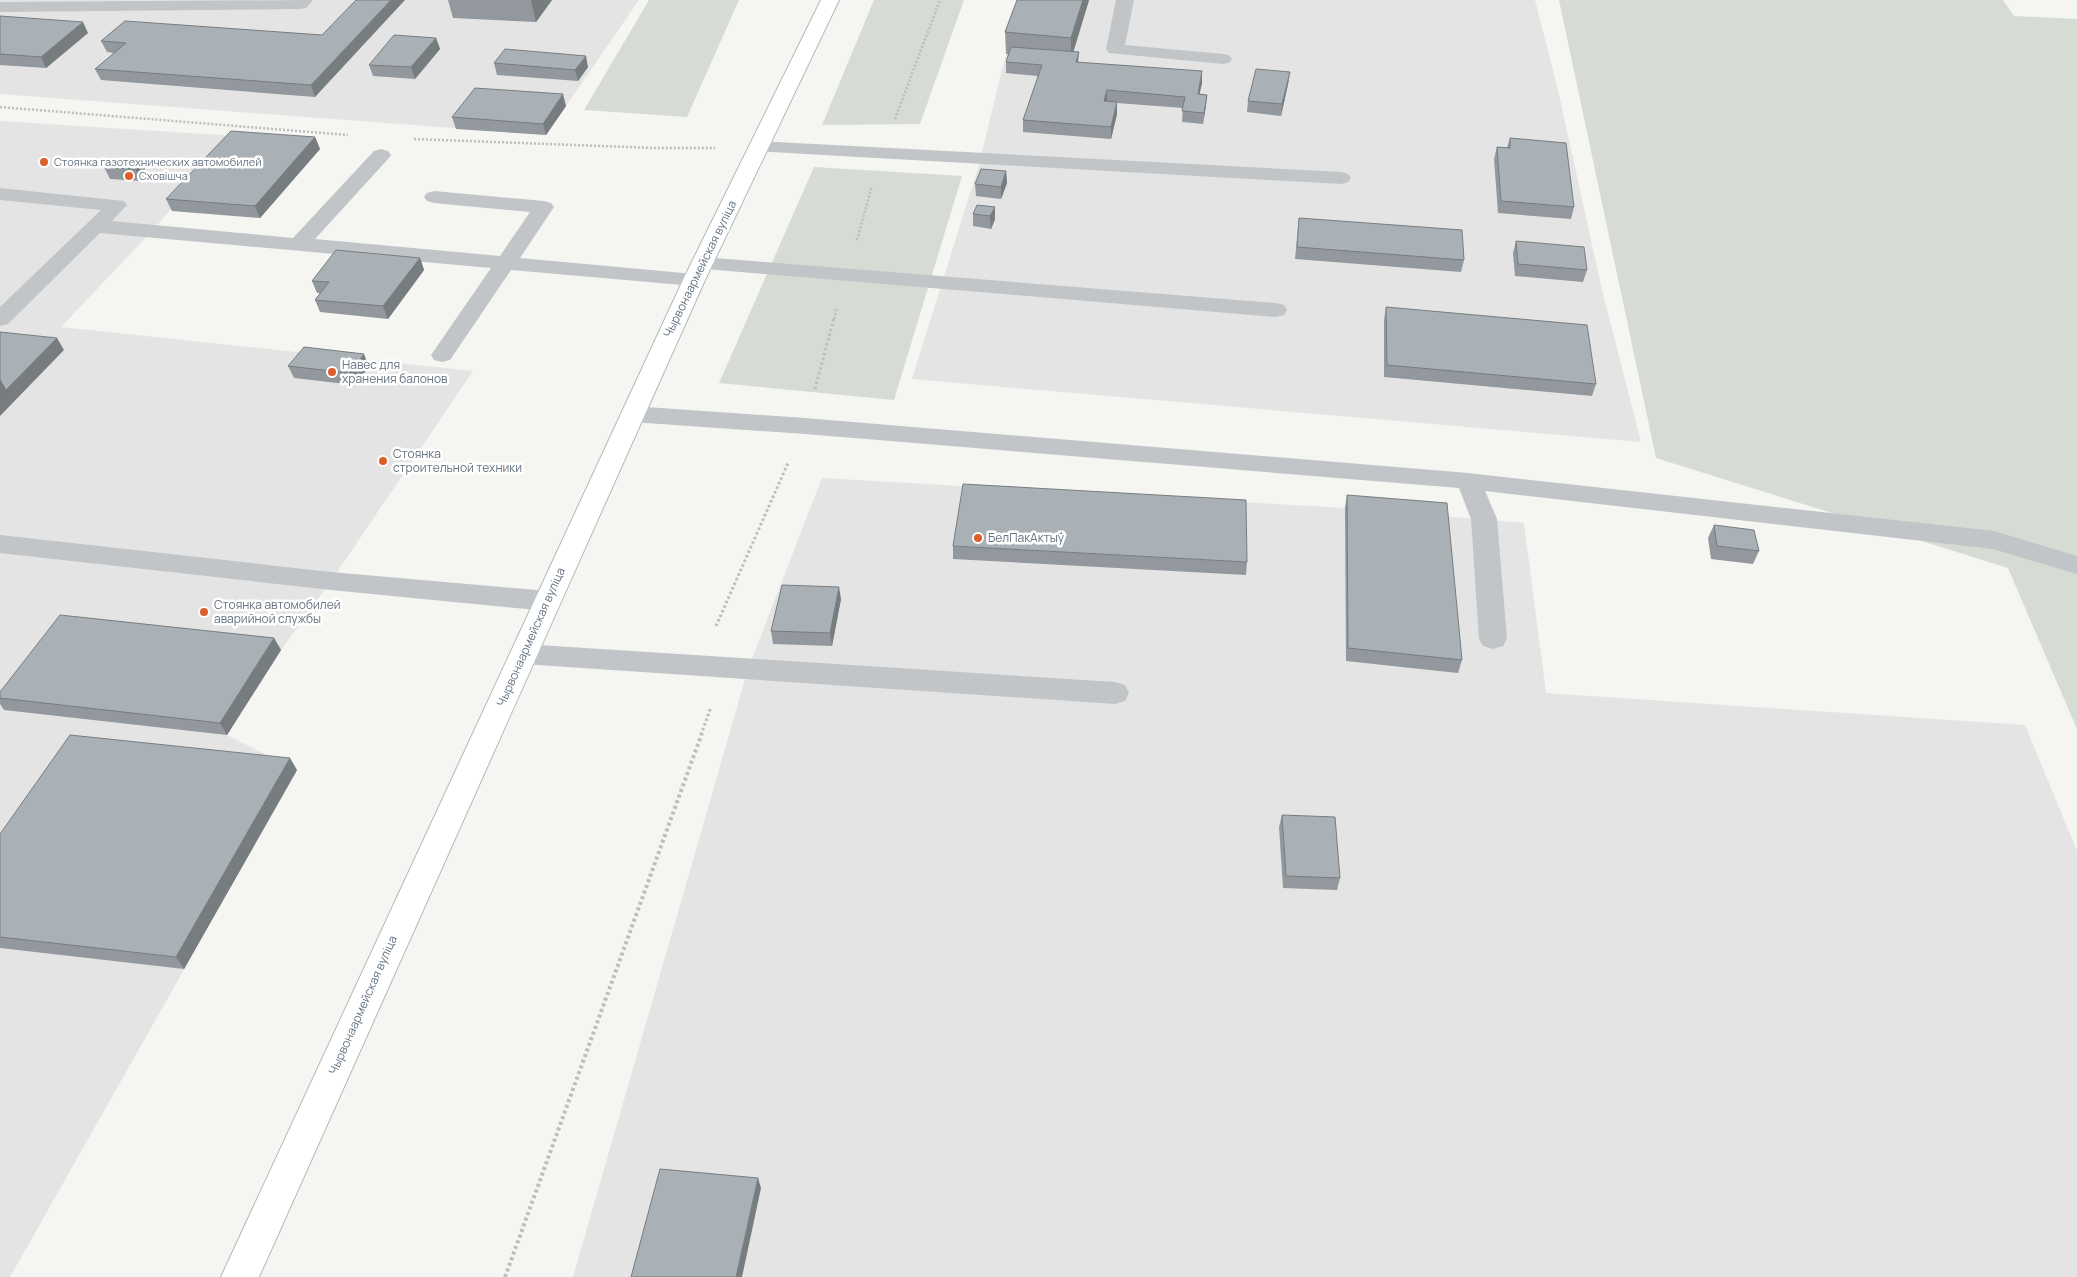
<svg xmlns="http://www.w3.org/2000/svg" width="2077" height="1277" viewBox="0 0 2077 1277" font-family="Manrope,sans-serif">
<style>
.built{fill:#e3e4e3}
.green{fill:#d6dcd3}
.lines{fill:none;stroke-linecap:round;stroke-linejoin:round}
.secondary-casing{stroke:#b3b8bc;stroke-width:2}
.path-far2{stroke:#bbbdbf;stroke-width:2.5;stroke-dasharray:2 2;stroke-linecap:butt}
.path-far1{stroke:#bbbdbf;stroke-width:3;stroke-dasharray:2.5 2.5;stroke-linecap:butt}
.path{stroke:#bbbdbf;stroke-width:4;stroke-dasharray:3 3;stroke-linecap:butt}
.lane{fill:#c1c5c8;fill-rule:evenodd}
.secondary{fill:#fff;fill-rule:evenodd}
.wall{fill:#92989d}
.shaded-wall{fill:#777c7f}
.building{fill:#aab1b6;stroke:#777c7f}
.poi-dot{fill:#de5e2a;stroke:#fff;stroke-width:2}
.labels{text-anchor:middle;stroke-width:5;stroke-linejoin:round;paint-order:stroke}
.far-poi-label{font-size:11px;fill:#657482;stroke:#fff;text-anchor:start}
.street-label{font-size:12px;fill:#657482;stroke:#fff}
.poi-label{font-size:12px;fill:#657482;stroke:#fff;text-anchor:start}
</style>
<rect width="100%" height="100%" fill="#f5f5f2"/>
<!-- built -->
<g class="built">
<path d="M0 0H639L546 135 0 94Z"/>
<path d="M1026 0H1535L1558 90 1602 290 1641 442 912 379 978 168 1006 54Z"/>
<path d="M0 121 235 136 152 231 61 327 473 371 331 581 281 650 227 735 297 770 10 1277H0Z"/>
<path d="M822 478 1345 508 1524 523 1546 693 2025 725 2077 851V1277H573L748 669Z"/>
</g>
<!-- green -->
<g class="green">
<path d="M649 0H739L687 117 584 110Z"/>
<path d="M874 0H964L920 124 822 125Z"/>
<path d="M1559 0H2003L2014 16 2077 19V729L2008 568 1656 458Z"/>
<path d="M814 167 962 176 894 400 719 383Z"/>
</g>
<g class="lines">
<defs>
<path id="secondary" d="M821 0H839L705 280 259 1277H221L683 280Z"/>
</defs>
<!-- secondary casing -->
<use href="#secondary" class="secondary-casing"/>
<!-- path-far2 -->
<g class="path-far2">
<path d="M0 107 348 135"/>
<path d="M895 119 940 0"/>
<path d="M414 139 654 148H715"/>
<path d="M857 240 872 186"/>
<path d="M834 319 837 308"/>
</g>
<!-- path-far1 -->
<g class="path-far1">
<path d="M815 389 834 318"/>
<path d="M716 626 788 463"/>
<path d="M701 735 711 707"/>
</g>
<!-- path -->
<path class="path" d="M505 1277 702 733"/>
<!-- lane -->
<g class="lane">
<path d="M313 0 306 8 300 9 0 12V2Z"/>
<path d="M1116 0H1134L1125 45 1223 54 1229 55 1232 59 1229 63 1223 64 1109 53 1106 49Z"/>
<path d="M759 141 1341 172 1348 174 1351 178 1348 182 1341 184 752 151 749 147 752 143Z"/>
<path d="M381 149 388 151 391 155 388 159 315 239 500 256 530 212 434 203 427 201 424 197 427 193 434 191 544 201 551 203 554 207 520 258 694 274 702 275 705 280 702 285 694 286 511 270 450 360 442 362 434 360 431 355 491 268 100 233 8 324 0 326V307L101 210 0 200V188L124 201 127 205 112 221 293 238 374 151Z"/>
<path d="M702 257 1276 303 1284 305 1287 310 1284 315 1276 317 694 268 691 263 694 258Z"/>
<path d="M632 406 805 418 1468 473 1994 531 2077 556V574L1993 549 1485 491 1497 519 1507 639 1503 646 1493 649 1483 646 1479 639 1471 519 1459 488 805 434 632 422 624 419 620 414 624 409Z"/>
<path d="M0 535 331 572 547 591 557 594 560 601 557 608 547 611 331 590 0 553Z"/>
<path d="M523 644 1115 682 1125 685 1129 693 1125 701 1115 704 523 664 513 661 509 654 513 647Z"/>
</g>
<!-- secondary -->
<use href="#secondary" class="secondary"/>
</g>
<!-- wall -->
<g class="wall">
<path d="M448 0H552L536 22 453 18Z"/>
<path d="M1017 0H1089L1073 51 1078 62 1202 83 1199 94 1207 95 1203 124 1182 122 1183 108 1117 103V114L1111 139 1023 132V120L1038 76 1006 73V62L1008 54H1006L1005 32Z"/>
<path d="M0 16 88 33 46 68 0 65Z"/>
<path d="M322 35 315 97 101 80 95 69 114 53 107 52 101 41Z"/>
<path d="M436 38 440 49 415 79 373 76 369 65Z"/>
<path d="M494 63 588 67 578 81 497 75Z"/>
<path d="M1290 72 1288 84 1281 116 1247 112 1248 101Z"/>
<path d="M566 106 546 135 456 129 452 117Z"/>
<path d="M315 137 320 149 260 218 172 211 166 199Z"/>
<path d="M1510 138 1574 207 1571 219 1498 213 1494 159 1497 147 1507 148Z"/>
<path d="M142 162 147 174 141 181 110 179 104 167Z"/>
<path d="M1006 171 1007 183 1001 199 976 196 975 184Z"/>
<path d="M977 205 995 219 991 229 973 226V214Z"/>
<path d="M1299 218 1464 260 1461 272 1295 259Z"/>
<path d="M1516 241 1587 270 1583 282 1515 276 1513 253Z"/>
<path d="M420 258 424 270 388 319 320 312 315 300 320 293H317L312 281Z"/>
<path d="M1386 307 1596 384 1592 396 1384 377V320Z"/>
<path d="M288 366 369 367 354 385 294 378Z"/>
<path d="M1347 495 1462 660 1458 673 1346 661 1345 508Z"/>
<path d="M1714 525 1759 551 1753 564 1711 559 1708 538Z"/>
<path d="M953 546 1247 562 1246 575 953 559Z"/>
<path d="M841 599 832 646 773 644 771 631Z"/>
<path d="M274 638 281 650 227 735 4 710 0 704V698Z"/>
<path d="M297 770 184 969 0 948V834Z"/>
<path d="M1282 815 1340 878 1337 890 1283 888 1279 827Z"/>
</g>
<!-- shaded-wall -->
<g class="shaded-wall">
<path d="M391 0H405L315 97 311 85Z"/>
<path d="M531 0H552L536 22 531 1Z"/>
<path d="M1083 0H1089L1071 60V38Z"/>
<path d="M83 22 88 33 46 68 41 57Z"/>
<path d="M436 38 440 49 415 79 411 67Z"/>
<path d="M1079 52 1078 63 1076 62Z"/>
<path d="M586 56 588 67 578 81 575 70Z"/>
<path d="M1202 71V83L1197 106 1198 94Z"/>
<path d="M1290 72 1288 84 1281 116 1282 104Z"/>
<path d="M1107 90V102L1104 101Z"/>
<path d="M563 94 566 106 546 135 543 124Z"/>
<path d="M1207 95 1206 106 1203 124 1204 113Z"/>
<path d="M1117 102V114L1111 139V127Z"/>
<path d="M315 137 320 149 260 218 255 206Z"/>
<path d="M142 162 147 174 141 181 135 169Z"/>
<path d="M1006 171 1007 183 1001 199V187Z"/>
<path d="M995 207V219L991 229 990 216Z"/>
<path d="M420 258 424 270 388 319 383 306Z"/>
<path d="M57 338 64 350 0 416V380Z"/>
<path d="M364 354 369 367 354 385 349 373Z"/>
<path d="M839 587 841 599 832 646 830 633Z"/>
<path d="M274 638 281 650 227 735 220 723Z"/>
<path d="M290 758 297 770 184 969 176 957Z"/>
<path d="M758 1178 761 1188 742 1277H736Z"/>
</g>
<!-- building -->
<g class="building">
<path d="M356 0H391L311 85 95 69 126 43 101 41 125 21 322 35Z"/>
<path d="M1017 0H1083L1071 38 1005 32Z"/>
<path d="M0 16 83 22 41 57 0 54Z"/>
<path d="M394 35 436 38 411 67 369 65Z"/>
<path d="M1011 47 1079 52 1076 62 1202 71 1198 94 1207 95 1204 113 1182 111 1185 97 1107 90 1104 101 1117 102 1111 127 1023 120 1042 65 1006 62Z"/>
<path d="M505 49 586 56 575 70 494 63Z"/>
<path d="M1256 69 1290 72 1282 104 1248 101Z"/>
<path d="M475 88 563 94 543 124 452 117Z"/>
<path d="M231 131 315 137 255 206 166 199Z"/>
<path d="M1510 138 1566 143 1574 207 1501 201 1497 147 1510 148Z"/>
<path d="M111 160 142 162 135 169 104 167Z"/>
<path d="M981 169 1006 171 1001 187 975 184Z"/>
<path d="M977 205 995 207 990 216 973 214Z"/>
<path d="M1299 218 1462 230 1464 260 1297 247Z"/>
<path d="M1516 241 1584 247 1587 270 1518 264Z"/>
<path d="M336 250 420 258 383 306 315 300 329 282 312 281Z"/>
<path d="M1386 307 1587 325 1596 384 1387 365Z"/>
<path d="M0 332 57 338 6 390 0 380Z"/>
<path d="M304 347 364 354 349 373 288 366Z"/>
<path d="M963 484 1246 500 1247 562 953 546Z"/>
<path d="M1347 495 1447 503 1462 660 1348 648Z"/>
<path d="M1714 525 1754 530 1759 551 1717 546Z"/>
<path d="M782 585 839 587 830 633 771 631Z"/>
<path d="M60 615 274 638 220 723 0 698V692Z"/>
<path d="M70 735 290 758 176 957 0 937V834Z"/>
<path d="M1282 815 1335 817 1340 878 1286 876Z"/>
<path d="M660 1169 758 1178 736 1277H631Z"/>
</g>
<!-- markers -->
<g class="poi-dot">
<circle cx="44" cy="162" r="5"/>
<circle cx="129" cy="176" r="5"/>
<circle cx="332" cy="372" r="5"/>
<circle cx="383" cy="461" r="5"/>
<circle cx="978" cy="538" r="5"/>
<circle cx="204" cy="612" r="5"/>
</g>
<g class="labels">
<!-- far-poi labels -->
<g class="far-poi-label">
<text x="54" y="166">Стоянка газотехнических автомобилей</text>
<text x="139" y="180">Сховішча</text>
</g>
<!-- street labels -->
<g class="street-label">
<text transform="translate(700 269) rotate(-64)" y="4">Чырвонаармейская вуліца</text>
<text transform="translate(531 637) rotate(-66)" y="4">Чырвонаармейская вуліца</text>
<text transform="translate(363 1005) rotate(-66)" y="4">Чырвонаармейская вуліца</text>
</g>
<!-- poi labels -->
<g class="poi-label">
<text x="342" y="369">Навес для<tspan x="342" dy="14">хранения балонов</tspan></text>
<text x="393" y="458">Стоянка<tspan x="393" dy="14">строительной техники</tspan></text>
<text x="988" y="542">БелПакАктыў</text>
<text x="214" y="609">Стоянка автомобилей<tspan x="214" dy="14">аварийной службы</tspan></text>
</g>
</g>
</svg>
